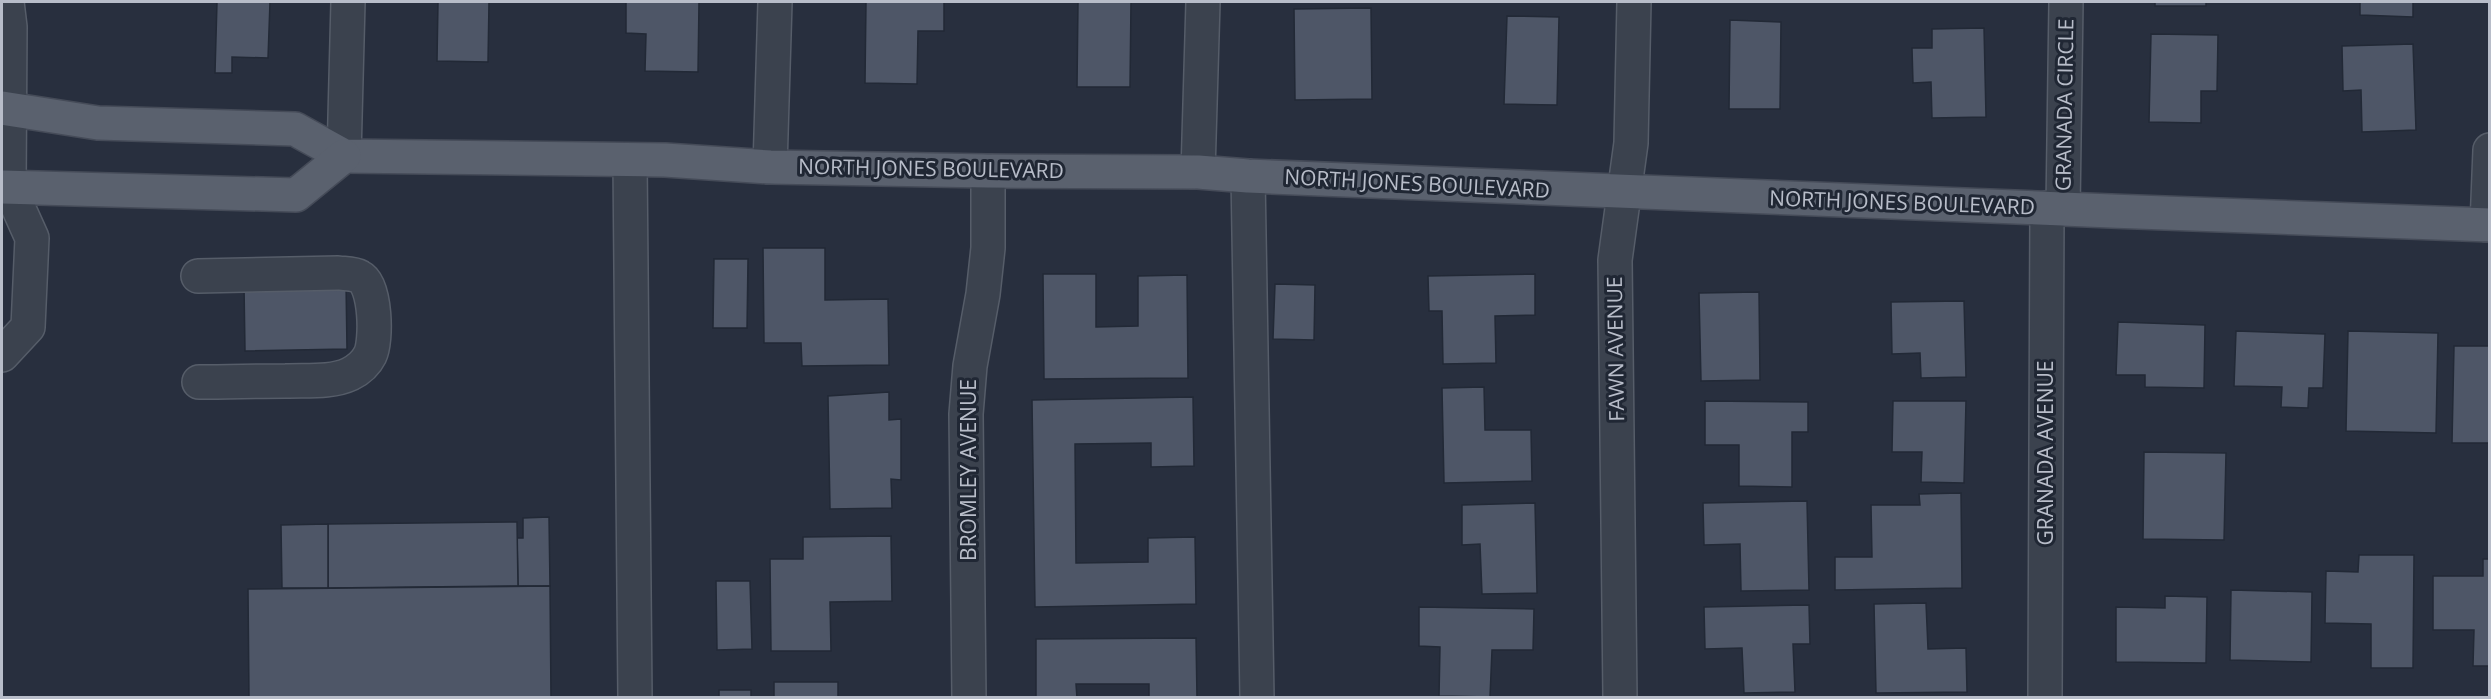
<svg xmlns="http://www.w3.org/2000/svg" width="2491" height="699" viewBox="0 0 2491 699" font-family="'Open Sans',sans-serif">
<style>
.building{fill:#4e5667;stroke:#222936;stroke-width:1.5}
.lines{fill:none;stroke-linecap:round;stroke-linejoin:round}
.minor-casing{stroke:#565d69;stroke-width:36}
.major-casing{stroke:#454b58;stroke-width:36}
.minor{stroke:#3b424e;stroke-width:33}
.major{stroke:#5a616e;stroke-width:33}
.labels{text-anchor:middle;stroke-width:6;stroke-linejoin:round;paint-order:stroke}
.street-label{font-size:21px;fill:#b8bdc9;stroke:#202734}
</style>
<rect width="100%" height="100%" fill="#282f3e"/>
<!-- building -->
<g class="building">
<path d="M198 2H270L268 58 232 57V73H215L217 2Z"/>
<path d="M438 2H489L488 62 437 61Z"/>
<path d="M626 2H699L698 72 645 71 646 34 626 33Z"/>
<path d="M866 2H944V31H918L917 84 865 83Z"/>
<path d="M1078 2H1131L1130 87H1077Z"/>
<rect x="2155" y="2" width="51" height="4"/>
<path d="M2360 2H2413V17L2360 15Z"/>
<path d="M1371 8 1372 99 1295 100 1294 9Z"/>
<path d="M1507 16 1559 17 1557 105 1504 104Z"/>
<path d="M1730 20 1781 22 1780 109H1729Z"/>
<path d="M1984 28 1986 117 1932 118 1931 82 1913 83 1912 48H1932V29Z"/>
<path d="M2151 34 2218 35 2217 91H2201V123L2149 122Z"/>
<path d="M2413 44 2416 130 2362 132 2361 90 2343 91 2342 46Z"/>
<path d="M763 248H825V300L888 299 889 365 802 366 801 343H764Z"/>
<path d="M714 259H748L747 328H713Z"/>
<path d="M714 259H748L747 328H713Z"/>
<path d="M1043 274H1096V327L1138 326V276L1187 275 1188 378 1044 379Z"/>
<path d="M1535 274V315L1495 316 1496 363 1443 364 1442 311H1429L1428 276Z"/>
<path d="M346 283 347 349 245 351 244 285Z"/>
<path d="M1275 284 1315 285 1314 340 1273 339Z"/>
<path d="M1759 292 1760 380 1701 381 1699 293Z"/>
<path d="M1964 301 1966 377 1921 378 1920 353 1892 354 1891 302Z"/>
<path d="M2118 322 2205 325 2204 388 2145 387V375H2116Z"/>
<path d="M2236 331 2325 334 2323 388H2309L2308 408 2281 407 2282 387 2234 386Z"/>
<path d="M2348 331 2438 333 2436 433 2346 431Z"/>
<path d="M2454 346H2490V443H2452Z"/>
<path d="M1484 387 1485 430H1531L1532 481 1444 483 1442 388Z"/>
<path d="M889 392V420L901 419V480L891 479 892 508 830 509 828 396Z"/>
<path d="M1193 397 1194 466 1151 467V443L1075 444 1076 563 1148 562V538L1195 537 1196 604 1035 607 1032 400Z"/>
<path d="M1705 401 1808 402V432H1792V487L1739 486V445H1705Z"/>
<path d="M1893 401H1966L1964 483 1921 482 1922 452H1892Z"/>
<path d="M2144 452 2226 453 2224 540 2143 539Z"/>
<path d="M1961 493 1962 588 1835 590V557H1872L1871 505H1920L1919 494Z"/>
<path d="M1807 501 1809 590 1741 591 1740 544 1704 545 1703 503Z"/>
<path d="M1535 503 1537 593 1482 594 1480 544 1462 545V505Z"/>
<path d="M549 517 550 586H518L517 538H523V518Z"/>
<path d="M517 522 518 586 328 588V524Z"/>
<path d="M328 524V588H282L281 525Z"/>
<path d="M891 536 892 601 830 602 831 651H771L770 559H803V537Z"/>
<path d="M2359 555H2414L2413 668H2371V624L2325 623 2326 571 2358 572Z"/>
<path d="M2483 559H2490V666H2473L2474 630H2433V576H2483Z"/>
<path d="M716 581H750L752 649 717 650Z"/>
<path d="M550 586 551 698H249L248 589Z"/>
<path d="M2231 590 2312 592 2311 662 2230 660Z"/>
<path d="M2165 596 2207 597 2206 663 2116 662V607L2165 608Z"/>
<path d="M1926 603 1928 649 1966 648 1967 692 1876 693 1874 604Z"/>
<path d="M1809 605 1810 644H1793L1795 692 1744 693 1742 648 1705 649 1704 607Z"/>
<path d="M1419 607 1534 609 1533 650H1492L1490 697 1439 696 1440 647 1419 646Z"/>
<path d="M1196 638 1197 698H1149V684H1076L1077 698H1036V639Z"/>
<rect x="774" y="682" width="64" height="16"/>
<rect x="719" y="690" width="32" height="8"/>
</g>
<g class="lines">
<defs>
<g id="minor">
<path d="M344 156 348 2"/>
<path d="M630 161 635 698"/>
<path d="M770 167 775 2"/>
<path d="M1198 172 1203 2"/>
<path d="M1248 176 1257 698"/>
<path d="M2063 208 2066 2"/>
<path d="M2487 225 2490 150"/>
<path d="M198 276 338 273C345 274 353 273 360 277 376 285 377 341 370 355 366 363 358 370 350 374 331 383 306 380 286 381 257 381 228 382 199 382"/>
<path d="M2 355 28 327 32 238 9 187 10 27 7 2"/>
<path d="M969 698 966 414 970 366 983 294 988 248V171"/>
<path d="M1620 698 1615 260 1631 143 1634 2"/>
<path d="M2045 698 2047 208"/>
</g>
<g id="major">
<path d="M2 108 98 123 295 129 344 156 665 160 770 167 988 171 1198 172 1248 176C1662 196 2076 209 2490 225"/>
<path d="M2 187 296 195 344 156"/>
</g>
</defs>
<!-- minor casing -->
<use href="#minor" class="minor-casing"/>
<!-- major casing -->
<use href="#major" class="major-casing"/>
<!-- minor -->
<use href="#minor" class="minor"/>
<!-- major -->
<use href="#major" class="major"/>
</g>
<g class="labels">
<!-- street labels -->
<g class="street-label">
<text transform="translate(2065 105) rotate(-89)" y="7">GRANADA CIRCLE</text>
<text transform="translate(931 169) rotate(1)" y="7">NORTH JONES BOULEVARD</text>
<text transform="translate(1417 184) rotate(3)" y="7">NORTH JONES BOULEVARD</text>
<text transform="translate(1902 203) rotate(2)" y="7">NORTH JONES BOULEVARD</text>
<text transform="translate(1616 349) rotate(-91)" y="7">FAWN AVENUE</text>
<text transform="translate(2046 453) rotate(-90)" y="7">GRANADA AVENUE</text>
<text transform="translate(969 470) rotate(-90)" y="7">BROMLEY AVENUE</text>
</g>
</g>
<!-- border -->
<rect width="2491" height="699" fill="none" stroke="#b8bdc9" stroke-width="6"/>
</svg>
